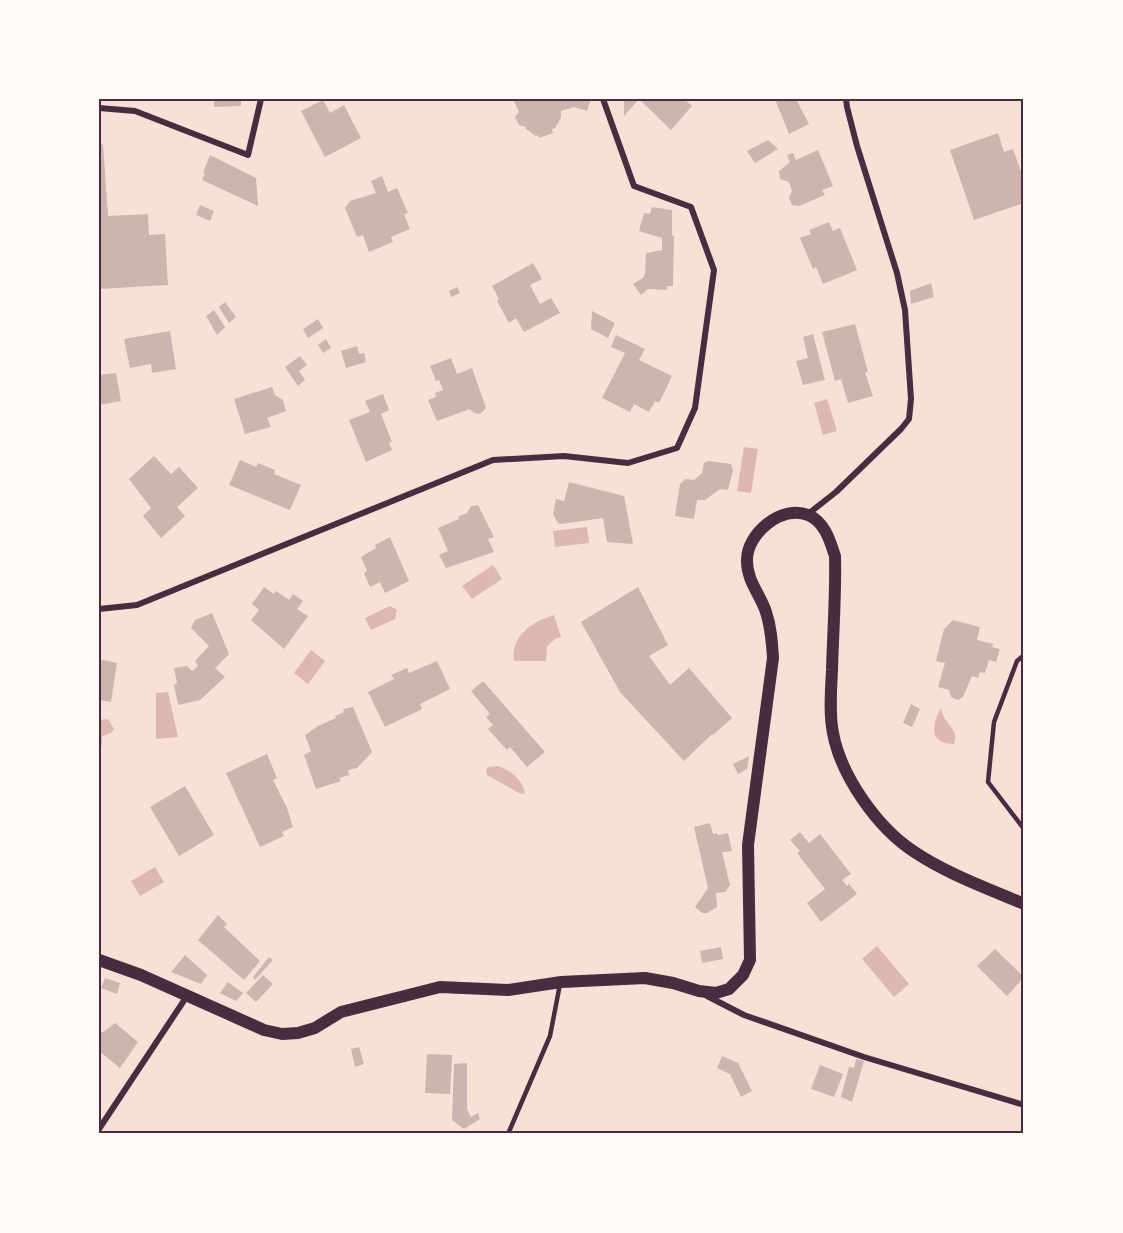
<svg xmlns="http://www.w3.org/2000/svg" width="1123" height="1233" viewBox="0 0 1123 1233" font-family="'Libre Baskerville',serif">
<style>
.water{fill:#dcb8b0}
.building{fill:#ccb4b1}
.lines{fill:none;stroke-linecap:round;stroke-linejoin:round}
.service{stroke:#4a2c40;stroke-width:4.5}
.minor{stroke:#4a2c40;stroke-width:6}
.secondary{stroke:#4a2c40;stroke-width:12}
.neatline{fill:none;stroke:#4a2c40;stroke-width:2}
</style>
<rect width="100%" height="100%" fill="#f7e1d7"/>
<!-- water -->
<g class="water">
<path d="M827 399 837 431 823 435 814 403Z"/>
<path d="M744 447 758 449 751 493 737 491Z"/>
<path d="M587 527 589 543 555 547 553 531Z"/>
<path d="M493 565 502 579 472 599 462 586Z"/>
<path d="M390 606 397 610 395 619 371 630 365 618Z"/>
<path d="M554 615 561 637 555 639 547 646 546 661H514C511 635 532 622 554 615Z"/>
<path d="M311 650 325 661 308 684 294 673Z"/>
<path d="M168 692 178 737 156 739V693Z"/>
<path d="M941 708C944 726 960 728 954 744 928 744 932 724 941 708Z"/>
<path d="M108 719 114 729 111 733 102 736V745L99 749V720Z"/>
<path d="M498 766C511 771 523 780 525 794L519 793 487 775 486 770 488 767Z"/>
<path d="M155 867 164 882 140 896 131 881Z"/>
<path d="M877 946 909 984 894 997 862 959Z"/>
</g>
<!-- building -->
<g class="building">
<path d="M214 99H241V106L214 107Z"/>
<path d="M513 99H591L587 111 574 107 561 111V118L555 128 552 129 553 133 539 138 538 135 536 136 526 129V127L519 125 515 117 519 112Z"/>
<path d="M624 99H684L692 106 671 130 639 99 624 116Z"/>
<path d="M775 99H796L809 124 789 134Z"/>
<path d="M323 100 330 113 344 105 361 138 325 157 301 111Z"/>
<path d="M998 133 1004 152 1013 149 1024 180V203L974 220 950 150Z"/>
<path d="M768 140 778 149 755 163 747 151Z"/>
<path d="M99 144H103L108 216 148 214 149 235 165 234 168 285 99 289Z"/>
<path d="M818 150 833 186 822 190 825 195 799 206 792 205 789 197 792 191 789 182 780 179 779 171 790 162 787 155 793 153 796 160Z"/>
<path d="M210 155 256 178 258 206 202 180 205 174 203 173Z"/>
<path d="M382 176 388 192 397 188 408 213 404 214 410 229 391 237 393 242 369 252 363 235 357 237 345 208 350 201 376 193 371 181Z"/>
<path d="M200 205 214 211 210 221 196 215Z"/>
<path d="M652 207 672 210V235L674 236 673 286H667V290L648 289 641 295 633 284 643 278 645 274 646 253 662 250V238L639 231 644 213 650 214Z"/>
<path d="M829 222 833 231 840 228 857 270 823 284 816 267 813 269 800 238 811 234 809 230Z"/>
<path d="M533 263 542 279 530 285 540 304 551 298 560 313 524 332 516 318 509 323 497 301 499 299 492 286Z"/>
<path d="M931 283 934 297 911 304 910 291Z"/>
<path d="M457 287 460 293 451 297 449 291Z"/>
<path d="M225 302 236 317 229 323 219 307Z"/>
<path d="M214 310 225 327 217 335 206 316Z"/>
<path d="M592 311 615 323 608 338 591 329Z"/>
<path d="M318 319 323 328 308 338 303 329Z"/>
<path d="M855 324 868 372H865L873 396 848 403 841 379 835 381 822 332Z"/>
<path d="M170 331 176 369 152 373 151 364 130 368 124 339Z"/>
<path d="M813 334 825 380 803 385 796 361 808 358 803 337Z"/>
<path d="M616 335 645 349 639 360 672 376 659 403 655 401 649 412 634 404 630 412 602 398 625 353 611 347Z"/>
<path d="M326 339 331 348 323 353 318 345Z"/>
<path d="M357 346 359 354 364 353 366 362 346 368 341 351Z"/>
<path d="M300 356 307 365 299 371 305 380 298 386 285 367Z"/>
<path d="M451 358 457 374 472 368 486 408 480 414 474 413 470 409 437 421 428 400 436 397 435 393 443 390 439 380 436 381 430 366Z"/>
<path d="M116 373 121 401 99 405V375Z"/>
<path d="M272 387 275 395 283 400 286 411 267 418 271 427 245 434 234 399Z"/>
<path d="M383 394 389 410 381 414 392 442 389 443 392 450 366 462 349 420 370 412 365 401Z"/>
<path d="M154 456 171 474 179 467 198 488 177 507 185 516 161 538 143 516 151 508 129 479Z"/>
<path d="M240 460 256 467 258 463 275 470 274 474 301 485 290 510 229 485Z"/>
<path d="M708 461 731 464 733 470 728 490 720 489 705 500H697L694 519 675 516 680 484 685 479 694 480 702 473 704 463Z"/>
<path d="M569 482 624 496 633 544 607 542 603 518 561 524 558 523 553 514 556 499 564 501Z"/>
<path d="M478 505 494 537 488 539 494 552 446 568 439 555 448 551 438 528 459 519 458 517 467 513 471 506Z"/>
<path d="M390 537 409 581 385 593 380 582 370 587 364 573 367 571 361 557 376 548 375 545Z"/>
<path d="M264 587 274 594 276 591 289 600 293 594 303 601 297 609 308 616 284 649 251 620 259 610 252 604Z"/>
<path d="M638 587 668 645 649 656 670 685 689 668 732 718 713 735 712 734 684 761 620 692 581 622Z"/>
<path d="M212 613 229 654 215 668 225 677 200 700 178 705 174 685 177 683 174 668 187 666 192 671 198 666 195 661 209 646 191 628 195 620Z"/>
<path d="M953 620 980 627 977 640 993 644 992 647 1000 649 996 662 989 660 985 673 980 672 978 678 972 676 963 697 958 700 951 697 949 690 938 687 945 663 936 661 944 629Z"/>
<path d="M99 659 117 663 111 702 99 700Z"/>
<path d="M437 661 450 689 420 704 422 709 385 727 368 692 394 679 391 675 407 668 409 673Z"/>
<path d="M483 681 545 752 527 767 510 747 507 750 488 729 493 725 486 717 490 714 471 691Z"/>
<path d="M911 704 920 709 912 727 903 723Z"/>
<path d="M353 707 372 752 357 768 348 770 349 775 339 778 341 781 316 789 304 755 311 751 305 735 318 726 336 718 335 716 344 712 343 709Z"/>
<path d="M267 754 277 778 273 780 287 808 293 827 282 832 284 836 260 847 226 773Z"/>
<path d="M749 756 747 769 738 774 733 764Z"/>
<path d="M185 786 214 835 179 856 150 807Z"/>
<path d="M710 823 713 834 717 833 718 835 728 833 732 851 722 852 730 885 725 892 716 893 717 907 707 913H702L695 907 708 888 694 827Z"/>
<path d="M800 832 809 843 820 834 851 874 842 880 847 886 849 884 857 894 821 922 807 903 825 889 797 853 800 851 790 840Z"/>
<path d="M218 915 227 924 224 927 260 961 244 980 198 940Z"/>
<path d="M721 947 723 959 702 963 700 951Z"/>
<path d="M995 949 1024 977 1007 996 977 966Z"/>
<path d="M185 955 207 975 201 984 171 972Z"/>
<path d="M269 957 273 960 255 980 253 977Z"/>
<path d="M263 975 273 984 256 1002 246 993Z"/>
<path d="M105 978 120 983 117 994 101 988Z"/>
<path d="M228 982 243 993 236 1001 220 993Z"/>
<path d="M115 1023 138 1042 120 1068 99 1051 101 1048 99 1043V1033L105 1031Z"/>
<path d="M359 1047 364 1064 355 1067 351 1049Z"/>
<path d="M427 1054 452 1055 450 1094 425 1093Z"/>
<path d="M722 1056 738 1063 752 1091 741 1097 730 1074 717 1068Z"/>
<path d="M856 1059 864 1061 852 1102 841 1097 849 1067 854 1068Z"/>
<path d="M467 1063V1109L471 1117 478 1113 480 1119 464 1129 452 1120 454 1064Z"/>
<path d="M820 1065 843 1074 834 1097 811 1089Z"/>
</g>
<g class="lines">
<!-- service -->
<g class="service">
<path d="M1024 655 1017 661 994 722 988 782 1024 829"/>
<path d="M508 1134 550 1036 560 984"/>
</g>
<!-- minor -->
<g class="minor">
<path d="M99 108 135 111 248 155 261 99"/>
<path d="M808 514 836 492 901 429 909 419 911 399 905 310 897 273 857 146 847 107 846 99"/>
<path d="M99 609 137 605 493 460 564 456 628 463 677 448 695 408 714 270 691 207 634 186 603 99"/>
<path d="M707 996 744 1015 864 1057 1024 1105"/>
<path d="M99 1129 187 996"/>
</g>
<!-- secondary -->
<path class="secondary" d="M99 960 141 975 264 1030 282 1034 298 1033 315 1028 341 1012 440 987 508 990 561 982 645 978 673 983 699 991 716 993 729 989 743 975 750 960 748 845 773 658C772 642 771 627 766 612 760 594 747 581 747 561 746 534 782 504 808 515 825 522 830 541 835 556 836 594 833 632 832 670 831 690 829 713 833 733 841 776 877 827 913 851 947 874 987 888 1024 904"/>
</g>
<!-- border -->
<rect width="1123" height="1233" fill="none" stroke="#fffaf5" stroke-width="201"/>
<rect x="100" y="100" width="922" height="1032" class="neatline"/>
</svg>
